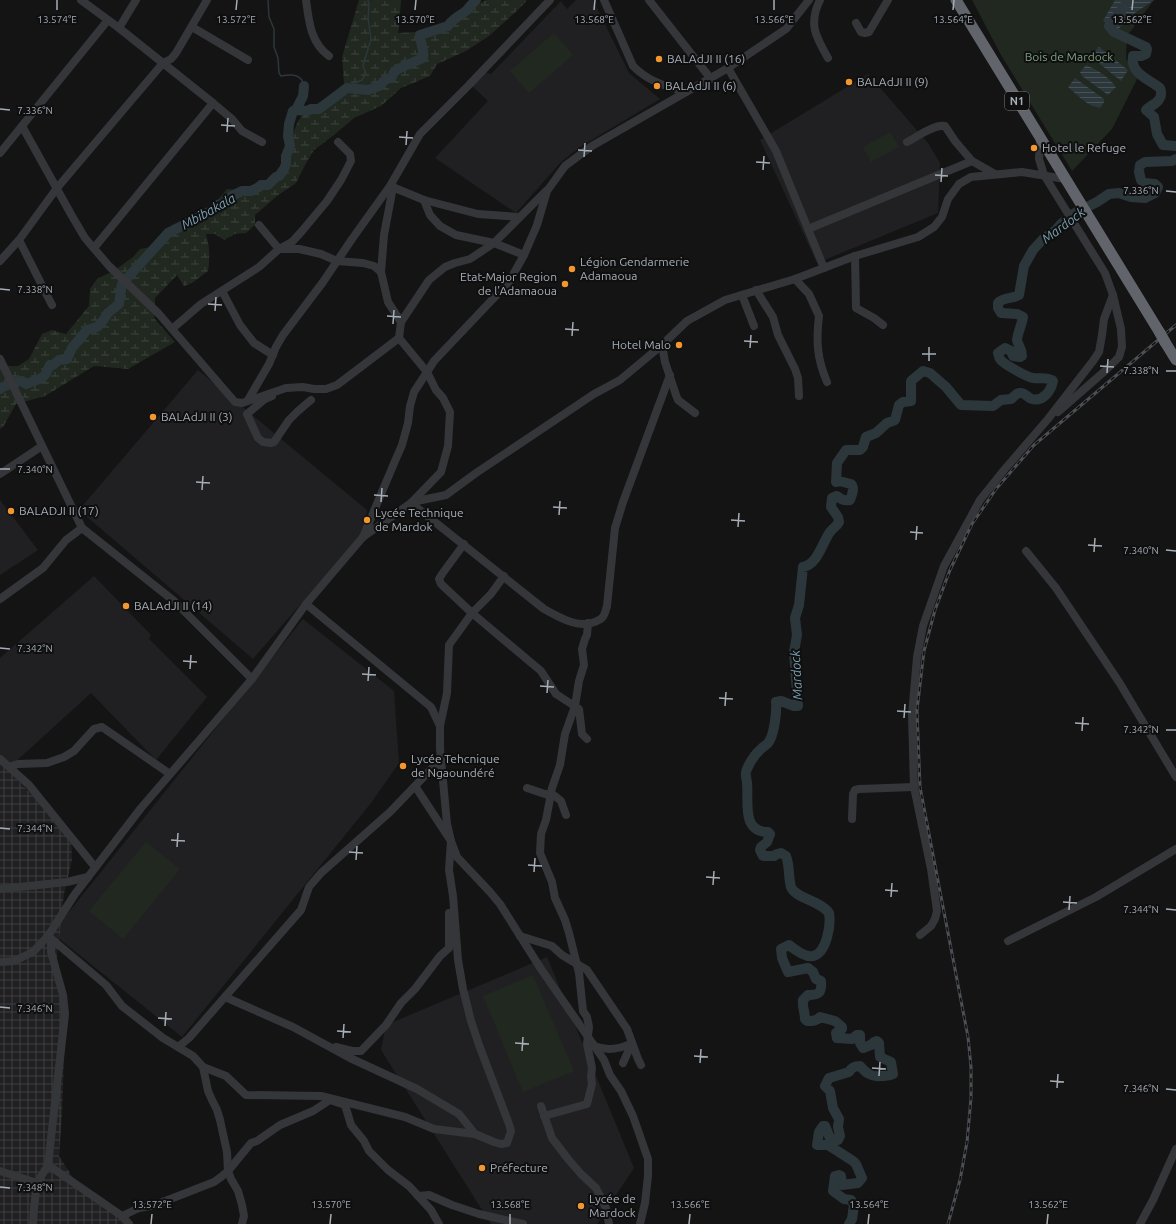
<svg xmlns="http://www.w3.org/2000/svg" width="1176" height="1224" viewBox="0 0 1176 1224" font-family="Ubuntu,sans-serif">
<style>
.built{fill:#202022}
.industrial{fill:url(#industrial-grid)}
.green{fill:#202820}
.wetland{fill:url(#wetland-marsh)}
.water{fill:url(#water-rules)}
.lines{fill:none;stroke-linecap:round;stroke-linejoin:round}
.stream{stroke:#2c373b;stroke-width:1.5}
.river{stroke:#2c373b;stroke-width:10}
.minor{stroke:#35363a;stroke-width:8}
.highway{stroke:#61656b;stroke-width:11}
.rail-casing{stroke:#4c4f53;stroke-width:3}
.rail{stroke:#0f0f10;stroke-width:1.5;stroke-dasharray:4.5;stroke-linecap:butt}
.highway-bridge{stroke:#61656b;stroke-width:11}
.ticks{fill:none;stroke:#a5adb6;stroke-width:1.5}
.poi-dot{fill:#f29630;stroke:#0f0f10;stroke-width:1.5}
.labels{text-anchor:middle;stroke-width:4;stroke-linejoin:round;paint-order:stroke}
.shield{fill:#0f0f10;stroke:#787e84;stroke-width:1}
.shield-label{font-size:11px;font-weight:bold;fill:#a5adb6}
.park-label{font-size:12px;fill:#7fa17c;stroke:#0f0f10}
.poi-label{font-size:12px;fill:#a5adb6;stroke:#0f0f10;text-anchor:start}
.water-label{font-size:13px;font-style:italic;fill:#7ca0b1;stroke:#0f0f10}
.ticks-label{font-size:10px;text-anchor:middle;fill:#a5adb6;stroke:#0f0f10;stroke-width:4;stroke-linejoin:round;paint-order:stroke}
</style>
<defs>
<pattern id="industrial-grid" width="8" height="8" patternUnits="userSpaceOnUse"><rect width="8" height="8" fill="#202022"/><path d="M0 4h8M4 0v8" fill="none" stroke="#3d3e40"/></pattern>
<pattern id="wetland-marsh" width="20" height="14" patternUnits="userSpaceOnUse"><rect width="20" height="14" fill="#202820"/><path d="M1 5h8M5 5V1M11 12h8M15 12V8" fill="none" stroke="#3d443e"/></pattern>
<pattern id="water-rules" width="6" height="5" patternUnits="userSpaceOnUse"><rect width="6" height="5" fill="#2c373b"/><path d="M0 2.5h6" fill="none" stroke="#485155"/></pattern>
</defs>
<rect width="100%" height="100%" fill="#141415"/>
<!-- built -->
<g class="built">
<path d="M576 0H593L629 73 660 99 580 147 561 162 516 213 435 158 488 101 472 86 485 72 491 74 561 1 567 9Z"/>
<path d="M868 74 928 143 940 163 938 213 817 263 760 140Z"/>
<path d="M198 370 367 510 364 531 253 659 79 510Z"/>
<path d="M0 500 38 550 0 575Z"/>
<path d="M94 576 151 635 149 639 207 697 156 760 91 693 11 766 0 754V658Z"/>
<path d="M303 619 394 691 399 763 371 803 182 1037 52 933Z"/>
<path d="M547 957 634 1168 597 1224H491L381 1050 386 1025Z"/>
</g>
<!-- industrial -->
<path class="industrial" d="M0 762 71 835 72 860 64 894 57 957 65 1029 62 1114 59 1156 77 1184 130 1224H0Z"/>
<!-- green -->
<g class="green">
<path d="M972 0H1154L1127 36 1126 59 1139 75 1112 129 1072 171 1001 55Z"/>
<path d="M554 33 573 55 529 93 510 71Z"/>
<path d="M890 132 899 147 871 162 863 147Z"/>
<path d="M146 842 180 869 123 939 89 911Z"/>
<path d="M533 975 574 1071 523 1092 483 996Z"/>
</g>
<!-- wetland -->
<path class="wetland" d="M359 0H401L399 28 398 33 449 30 457 15 486 0H527L521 7 489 36 466 51 437 64 430 76 401 88 381 106 354 118 334 135 314 150 306 163 296 183 277 196 255 215V225L246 233 235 234 224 240 215 234H206C210 247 210 258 208 271L192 283 184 286 177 275 155 298 154 318 175 342 128 369 94 366 45 396 16 404 3 427 0 429V366H18L29 359 42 334 52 330 66 334 89 306 90 289 97 279 115 270 133 257 140 249 156 246 167 230 210 209 227 189 249 190 277 183 285 161 291 138 298 121 310 107 328 101 344 84 342 57Z"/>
<!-- water -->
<g class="water">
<path d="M1115 0H1154L1126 19 1118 30 1103 21Z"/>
<path d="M1099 47 1128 70 1121 81 1090 56Z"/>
<path d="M1086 65C1096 69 1109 77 1116 87L1108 95 1082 76 1080 72Z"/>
<path d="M1075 78 1104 99V102L1101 107C1089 109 1077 94 1068 87Z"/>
</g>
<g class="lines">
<!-- stream -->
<g class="stream">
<path d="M268 0 269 17 274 29V47L278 58 279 73 281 76C292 74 302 74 304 86"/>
<path d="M349 88 354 83 362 80 366 73 363 66 364 62 371 39 368 18 369 5 368 0"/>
</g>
<!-- river -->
<g class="river">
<path d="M1129 0 1109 26 1114 32 1146 47 1147 49 1146 54 1141 56H1133C1130 74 1149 79 1160 88 1164 98 1157 103 1148 108L1146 110 1154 117 1157 134 1163 145 1176 146"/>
<path d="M296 110 303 96 304 86"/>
<path d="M0 389C3 386 18 381 22 381L26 384C29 383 41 379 44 376 47 373 48 368 50 365H53L59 360 67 359 72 348 87 330 97 327 102 322 108 313 119 304 122 284 168 233 213 210 218 205 227 202 232 196 242 191H251L259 187 261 185H268L276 177 279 176 284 169 286 164V156L290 146 288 136 289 124 293 111 296 110 307 111 311 109H319L347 88 368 90 379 86 385 80 392 77 394 72 398 69 423 58C425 51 420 43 420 35L448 26C454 17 461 16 467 10 470 6 473 3 476 0"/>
<path d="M849 1224 852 1219 854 1205 851 1200 844 1199 833 1191 835 1176 839 1175 841 1176 842 1185 858 1183 862 1178 856 1164 853 1161 828 1145H817L819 1132 823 1126H825L830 1138 838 1140 840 1136 838 1127 839 1119 833 1108 830 1091 825 1086 829 1078 849 1072C851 1068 855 1066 860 1066 866 1073 871 1077 880 1076 886 1076 888 1077 893 1074L891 1062 880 1057 879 1043 877 1041 874 1042 873 1044 863 1048 860 1043V1035H857L852 1039 837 1038 836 1033 842 1029V1027L835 1021 820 1017C817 1021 812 1021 807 1021L805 1019C805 1012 802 1007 803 1000L808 995C819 995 822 993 821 981L816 979 813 972 808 968 788 972 782 958 781 949 789 945C794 949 806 958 813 956 827 953 831 924 829 913 821 901 795 898 791 887 788 877 790 866 786 856L781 853 777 854 774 856H763L760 850 761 847 767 842 770 834 768 832C741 832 749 801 747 783 747 779 744 773 747 769 750 762 755 754 761 749 763 747 766 745 768 743 774 736 777 712 776 702L781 701 794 706H798L794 652 797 635 795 618 799 605 803 567C818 564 822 543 830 532 833 528 837 526 839 522L838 517 831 507 832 498 837 496C840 499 845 501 850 500 852 495 855 488 851 484L839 481 836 482 837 463 846 450H860L863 447 866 437 876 433 887 423 895 420 899 405 903 402 911 401V381L923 371 930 373 946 387 961 405 993 406 1001 400 1011 399C1014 397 1016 392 1021 393 1025 393 1028 398 1032 399 1043 402 1051 391 1053 381L1052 380C1045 377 1040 379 1033 378 1027 377 1003 364 1000 359 999 358 999 356 998 353L1005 348 1011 351 1013 356 1020 357 1022 356C1022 348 1018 346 1017 340 1017 335 1022 324 1023 317L1017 314 1001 313 998 308V303C1003 297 1012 299 1019 295L1024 266 1033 250 1043 239 1056 230 1061 224 1073 214 1097 202 1109 194 1119 193 1131 197 1145 198 1155 193 1158 187 1155 184 1144 183 1141 180 1139 172 1140 165 1145 162 1172 161 1176 159"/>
</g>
<!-- minor -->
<g class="minor">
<path d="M81 0 119 28 213 103 232 119 242 131 262 142"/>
<path d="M306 0C309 21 310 42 329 56"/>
<path d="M604 0 633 66C649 82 665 86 686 92"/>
<path d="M649 0 711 79"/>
<path d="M820 0C808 24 816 37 828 58"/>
<path d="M856 23 861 32 865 33 869 32 888 0"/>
<path d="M192 27 248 60"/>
<path d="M119 28 136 0"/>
<path d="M728 68 776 151 824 268"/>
<path d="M22 126 72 216 85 238 109 266 159 314 235 402 242 403 286 388 303 387 314 389H326L337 385 399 338"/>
<path d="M1040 138 1039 159 1044 175 1105 273 1113 295 1121 329 1122 347 1119 357 1106 370 1058 412"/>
<path d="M907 142C917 137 934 124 945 126L955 141 972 161 995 174"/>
<path d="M0 153 108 20"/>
<path d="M390 186 424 200 478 214 519 217"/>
<path d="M424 200 430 215 440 226 456 235 494 243 524 255"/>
<path d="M259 225 279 249H299L321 254 337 261 363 263 374 266 381 272 388 302 401 322 399 338 427 372 414 392 410 406 408 423 402 445 395 461 363 537"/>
<path d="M808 229 972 161"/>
<path d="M19 240 52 305"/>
<path d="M94 248 213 103"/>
<path d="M855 256 856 308 874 318 883 325"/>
<path d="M0 261 19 240 57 188 163 63 171 59 176 53 207 0"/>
<path d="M381 272 384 235 393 187"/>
<path d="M795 279 809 294 819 316C816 341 817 359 827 382"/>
<path d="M756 290 773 317 778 335 795 369 798 378 799 396"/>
<path d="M222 291 240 325 254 343 273 355"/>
<path d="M742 295 754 326"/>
<path d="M401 322 429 280 445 267 455 263 470 259 494 243 546 191"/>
<path d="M172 329 201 304 259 267 279 249 292 242 302 231 327 201 341 180 351 161 350 154 338 142"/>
<path d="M662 345 665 362 676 395 678 400 695 413"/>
<path d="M0 359 82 528 174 601 252 679"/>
<path d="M272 396 265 399 247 414 258 438 263 442 271 443 274 442 289 420 298 411 311 400"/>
<path d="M248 400 269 364 276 347 283 335 323 282 352 239 390 186 420 134 468 86 550 0"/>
<path d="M0 474 42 446"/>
<path d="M412 502 446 495 476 473 594 394 620 380 662 345 687 321 725 300 795 279 855 256 918 237 934 227 942 217 948 199 959 184 971 177 1022 172 1065 179"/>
<path d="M411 503 544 609C559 617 579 630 597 621 599 620 601 619 602 618 605 615 606 609 607 606L615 528 623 502 670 375"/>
<path d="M464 544 442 574 439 579 441 584 472 613 541 671 556 694 579 709 582 734 587 739"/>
<path d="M1026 551 1056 588 1119 682 1176 777"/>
<path d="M504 576 491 594 472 613 449 645 447 693 440 726V748L447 824 451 841 457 857 490 892 500 904 541 969 604 1060 610 1075 621 1091 633 1116 648 1159V1176L645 1203 640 1224"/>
<path d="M0 599 43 568 66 540 82 528"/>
<path d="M306 604 431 707 440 726"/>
<path d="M0 759 29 785 95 867"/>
<path d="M9 767 18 764 47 763 64 757 74 751 94 729 102 727 170 774"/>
<path d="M527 788 545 794 555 796 561 801 566 815"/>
<path d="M852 819 853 794 855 790 859 789 914 787"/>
<path d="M0 889 67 882 88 877"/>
<path d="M920 935 931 926 935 919 937 911 931 869 914 787 912 715 917 657 923 626 944 566 980 500 1004 470 1048 419 1093 361 1099 352 1102 335 1104 319 1113 295"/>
<path d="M48 936 106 985 122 1006 163 1038 193 1056 203 1067 208 1091 212 1100 217 1110 220 1120 227 1152 228 1171 231 1179 238 1191 242 1205 244 1216 242 1224"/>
<path d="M520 936 552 946 562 955 587 970 627 1029 638 1059 641 1065"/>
<path d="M1008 941 1096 897 1176 849"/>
<path d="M0 962 14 961 33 952 48 936 75 894 141 808 252 679 306 604 363 537 411 503 441 472 448 446 450 412 443 398 436 390 427 372 434 361 509 282 524 255 537 225 547 191 565 166 592 146 728 68 786 29 809 0"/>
<path d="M225 997 293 1027 350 1058 417 1089 459 1114 475 1134"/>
<path d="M594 1046C606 1051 620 1049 632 1043L623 1063"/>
<path d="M178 1047 189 1038 301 910 309 887 321 873 390 812 440 760"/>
<path d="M336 1047 352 1051H361L386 1025 401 1003 415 989 440 956 449 948V913"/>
<path d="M203 1067 226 1076 246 1095 321 1096 405 1117 434 1129 475 1134 494 1142 501 1144 507 1143 511 1131 509 1124 479 1045 471 1021 463 989 458 960 453 896 449 870 451 841 415 786"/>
<path d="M541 1106 552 1138 568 1159 581 1174 596 1188 606 1208 609 1224"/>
<path d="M544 1116 587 1104 592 1084 591 1077 592 1068 587 1044 589 1027 587 1017 583 1011 579 973 569 933 565 920 555 898 552 882 540 853 541 834 546 820 552 788 560 765 565 734 575 706 579 681 584 665 582 649 585 639 587 635 588 623"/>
<path d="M48 1165 122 1216 129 1224"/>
<path d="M0 1171 37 1183"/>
<path d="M418 1196 429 1195 452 1205 479 1214 523 1224"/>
<path d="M122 1216 139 1208 155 1205 214 1182 221 1177 228 1171 251 1143 257 1141 280 1125 313 1111 330 1100 345 1105 351 1125 364 1141 369 1151 388 1170 409 1186 431 1210 439 1224"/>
<path d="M33 1224 34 1208 37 1183 48 1165 65 1014 63 995 51 952V940"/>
<path d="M1140 1224 1153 1200 1176 1149"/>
</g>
<!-- highway -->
<g class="highway">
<path d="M956 0 1160 333"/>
<path d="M1165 342 1176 360"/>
</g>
<defs>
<path id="rail" d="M948 1224 960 1180 967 1142 971 1098V1067L968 1037 920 787 917 710 924 651 935 610 950 570 972 524 996 489 1034 445 1176 325"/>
</defs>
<!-- rail casing -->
<use href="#rail" class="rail-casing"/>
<!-- rail -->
<use href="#rail" class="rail"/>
<!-- highway-bridge -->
<path class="highway-bridge" d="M1160 333 1165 342"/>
</g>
<!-- ticks -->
<path class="ticks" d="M57 10V0M236 10 237 0M415 10 416 0M594 10 595 0M774 10V0M953 10 954 0M1132 10 1133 0M0 109 10 110M221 125 235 126M227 132 228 118M399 137 413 138M406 145 407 131M578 150 592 151M584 157 585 143M756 162 770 163M763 170 764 156M935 175 948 176M941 182 942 168M1166 191 1176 192M0 289 10 290M208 304 222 305M215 311 216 297M387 316 401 317M393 324 394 310M565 329 579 330M572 336 573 322M744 341 758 342M750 348 751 335M922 354H936M929 361V347M1100 366 1114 367M1166 371H1176M1107 373 1108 359M0 469H10M196 482 210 483M202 490 203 476M374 495 388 496M381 502 382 488M553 507 567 508M559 515 560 501M731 520 745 521M738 527 739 513M910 532 923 533M916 540 917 526M1088 545 1102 546M1166 550 1176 551M1094 552 1095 538M0 648 10 649M183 661 197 662M190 669 191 655M362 674 376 675M368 681 369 667M540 686 554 687M547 693 548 680M719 698 733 699M725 706 726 692M897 711 911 712M904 718 905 704M1075 723 1089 724M1166 730H1176M1082 731 1083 717M0 828 10 829M171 840 185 841M177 847 178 833M349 852 363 853M356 860 357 846M528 865 542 866M534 872 535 858M706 877 720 878M713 885 714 871M885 890 898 891M891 897 892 883M1063 902 1077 903M1166 909 1176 910M1069 910 1070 896M0 1007 10 1008M158 1018 172 1019M165 1026 166 1012M337 1031 351 1032M343 1038 344 1024M515 1043 529 1044M522 1051 523 1037M694 1056 708 1057M700 1063 701 1049M872 1068 886 1069M879 1076 880 1062M1050 1081 1064 1082M1057 1088 1058 1074M1166 1089 1176 1090M0 1187 10 1188M151 1224 152 1214M330 1224 331 1214M510 1224V1214M689 1224 690 1214M868 1224 869 1214M1047 1224 1048 1214"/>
<!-- markers -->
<g class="poi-dot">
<circle cx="659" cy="59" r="4"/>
<circle cx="849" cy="82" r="4"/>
<circle cx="657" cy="86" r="4"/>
<circle cx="1034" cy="148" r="4"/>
<circle cx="572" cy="269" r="4"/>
<circle cx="565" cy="284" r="4"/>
<circle cx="679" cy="345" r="4"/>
<circle cx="153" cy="417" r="4"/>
<circle cx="11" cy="511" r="4"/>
<circle cx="367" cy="520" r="4"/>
<circle cx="126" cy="606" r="4"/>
<circle cx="403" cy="766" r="4"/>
<circle cx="482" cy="1168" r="4"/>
<circle cx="581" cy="1206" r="4"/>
</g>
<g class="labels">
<!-- shield labels -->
<rect class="shield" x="1005" y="92" width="24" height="18" rx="3"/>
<g class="shield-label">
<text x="1017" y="105">N1</text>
</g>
<!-- park labels -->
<g class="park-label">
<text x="1069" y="61">Bois de Mardock</text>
</g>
<!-- poi labels -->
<g class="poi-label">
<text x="667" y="63">BALAdJI II (16)</text>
<text x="857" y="86">BALAdJI II (9)</text>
<text x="665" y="90">BALAdJI II (6)</text>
<text x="1042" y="152">Hotel le Refuge</text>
<text x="580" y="266">Légion Gendarmerie<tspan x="580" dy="14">Adamaoua</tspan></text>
<text x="557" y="281" text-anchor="end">Etat-Major Region<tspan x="557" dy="14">de l'Adamaoua</tspan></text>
<text x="671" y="349" text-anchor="end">Hotel Malo</text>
<text x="161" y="421">BALAdJI II (3)</text>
<text x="19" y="515">BALADJI II (17)</text>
<text x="375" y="517">Lycée Technique<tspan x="375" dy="14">de Mardok</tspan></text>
<text x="134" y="610">BALAdJI II (14)</text>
<text x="411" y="763">Lycée Tehcnique<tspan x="411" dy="14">de Ngaoundéré</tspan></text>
<text x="490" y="1172">Préfecture</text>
<text x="589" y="1203">Lycée de<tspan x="589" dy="14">Mardock</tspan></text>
</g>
<!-- water labels -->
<g class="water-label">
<text transform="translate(208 211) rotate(-29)" y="5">Mbibakala</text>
<text transform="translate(1063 225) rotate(-37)" y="5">Mardock</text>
<text transform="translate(796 675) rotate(-93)" y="5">Mardock</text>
</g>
</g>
<g class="ticks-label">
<text x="57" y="23">13.574°E</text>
<text x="236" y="23">13.572°E</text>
<text x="415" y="23">13.570°E</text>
<text x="594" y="23">13.568°E</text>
<text x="774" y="23">13.566°E</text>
<text x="953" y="23">13.564°E</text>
<text x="1132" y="23">13.562°E</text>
<text x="35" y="114">7.336°N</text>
<text x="1141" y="194">7.336°N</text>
<text x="35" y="293">7.338°N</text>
<text x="1141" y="374">7.338°N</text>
<text x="35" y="473">7.340°N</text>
<text x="1141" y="554">7.340°N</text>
<text x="35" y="652">7.342°N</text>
<text x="1141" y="733">7.342°N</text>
<text x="35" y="832">7.344°N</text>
<text x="1141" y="913">7.344°N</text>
<text x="35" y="1012">7.346°N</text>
<text x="1141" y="1092">7.346°N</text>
<text x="35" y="1191">7.348°N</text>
<text x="152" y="1208">13.572°E</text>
<text x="331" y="1208">13.570°E</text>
<text x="510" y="1208">13.568°E</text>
<text x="690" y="1208">13.566°E</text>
<text x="869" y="1208">13.564°E</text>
<text x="1048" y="1208">13.562°E</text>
</g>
</svg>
